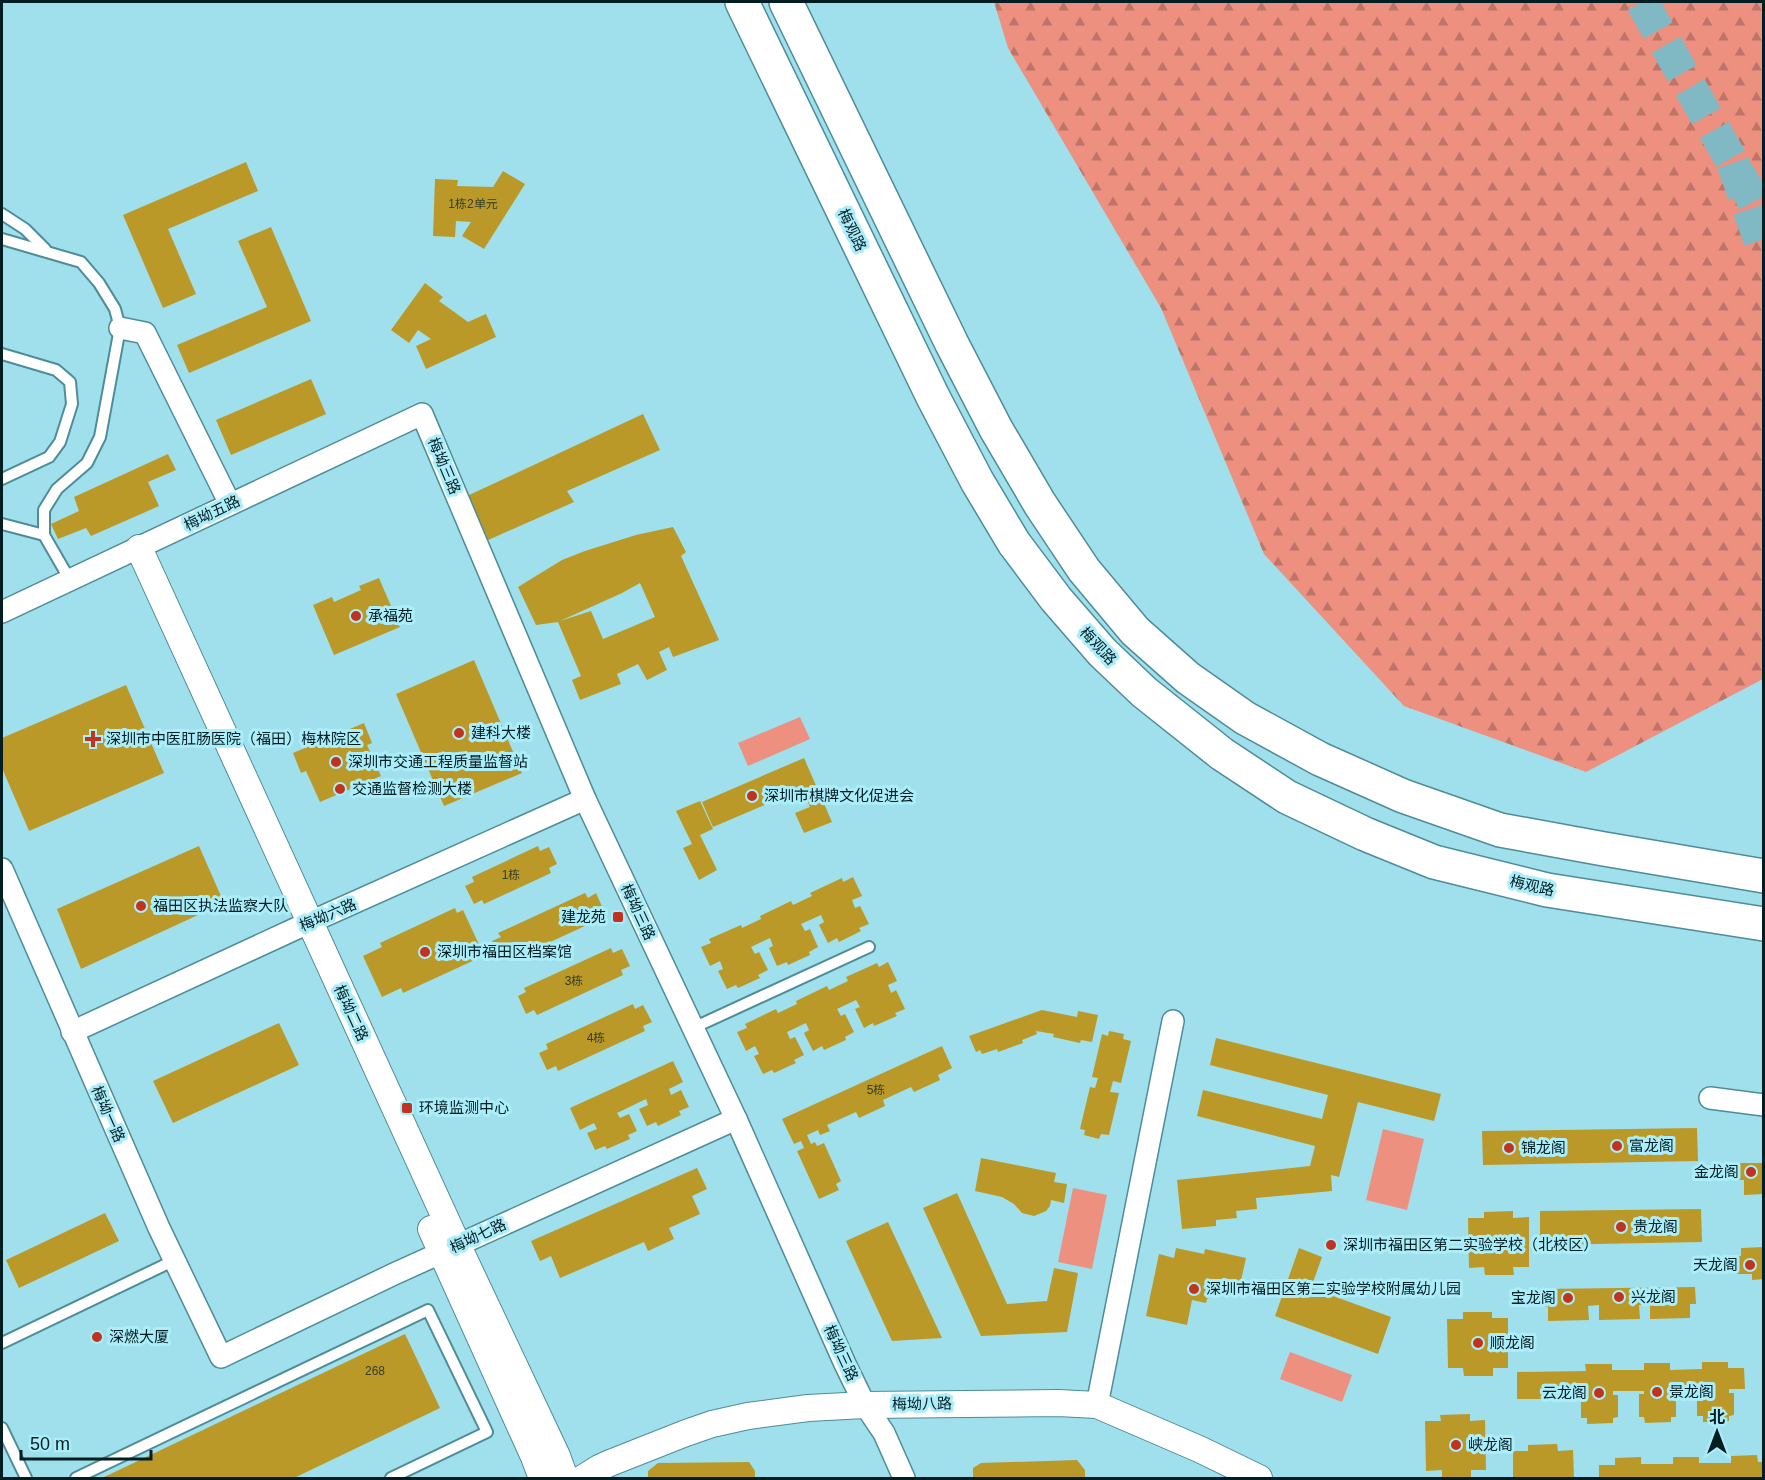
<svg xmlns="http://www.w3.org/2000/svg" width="1765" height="1480" viewBox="0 0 1765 1480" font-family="Helvetica,'Noto Sans SC',sans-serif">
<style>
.green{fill:#ed907f}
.forest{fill:url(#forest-firs)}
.building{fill:#bb9928;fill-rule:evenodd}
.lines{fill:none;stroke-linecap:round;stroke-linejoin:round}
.primary-tunnel{stroke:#80b9c4;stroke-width:33;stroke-dasharray:33 16;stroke-linecap:butt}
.trunk-tunnel{stroke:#80b9c4;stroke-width:33;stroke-dasharray:33 16;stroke-linecap:butt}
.service-casing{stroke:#4d8c98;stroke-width:14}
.minor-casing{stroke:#4d8c98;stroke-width:24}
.tertiary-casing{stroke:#4d8c98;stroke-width:28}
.trunk-casing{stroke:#4d8c98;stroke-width:36}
.service{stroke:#fff;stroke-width:10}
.minor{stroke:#fff;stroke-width:21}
.tertiary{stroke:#fff;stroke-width:26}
.trunk{stroke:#fff;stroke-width:33}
.poi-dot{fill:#bf331f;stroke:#acedfa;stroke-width:2}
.labels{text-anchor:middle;stroke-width:6;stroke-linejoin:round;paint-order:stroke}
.number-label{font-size:12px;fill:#313d24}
.street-label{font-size:15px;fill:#031e23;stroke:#acedfa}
.poi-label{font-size:15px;fill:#031e23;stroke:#acedfa;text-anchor:start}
</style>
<defs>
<pattern id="forest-firs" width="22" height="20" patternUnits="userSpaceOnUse" patternTransform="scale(1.5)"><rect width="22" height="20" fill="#ed907f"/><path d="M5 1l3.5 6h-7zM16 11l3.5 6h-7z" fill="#be7568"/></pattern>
</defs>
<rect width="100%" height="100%" fill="#9fe0ec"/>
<!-- green -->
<g class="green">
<path d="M800 717 810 739 748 766 738 743Z"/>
<path d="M1383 1129 1424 1139 1407 1210 1366 1200Z"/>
<path d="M1073 1188 1107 1195 1092 1269 1058 1262Z"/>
<path d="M1290 1352 1352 1375 1342 1402 1280 1379Z"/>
</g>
<!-- forest -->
<path class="forest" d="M994 2H1763V679L1586 772 1404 706 1264 554 1161 308 1008 48Z"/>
<!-- building -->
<g class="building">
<path d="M246 162 258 191 168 229 196 294 163 308 123 215Z"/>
<path d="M503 171 525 184 484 249 462 236 471 222 456 221 455 237 433 236 435 179 458 180 457 186 493 187Z"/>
<path d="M271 227 311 321 189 373 177 345 267 307 238 241Z"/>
<path d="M425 283 443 297 439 301 468 322 486 314 496 337 426 369 416 346 431 339 418 330 409 343 391 330Z"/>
<path d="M311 379 326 414 231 455 216 420Z"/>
<path d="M643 414 660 450 567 491 574 502 486 541 467 496Z"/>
<path d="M168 454 176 470 148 482 159 506 91 536 86 528 58 539 51 524 79 511 74 497Z"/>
<path d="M673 527 686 552 681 556 719 640 673 657 669 647 659 652 667 670 647 680 638 664 617 674 621 684 580 700 572 680 581 676 558 622 536 625 518 587 562 560 585 551 636 535ZM640 583 655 617 603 639 591 611 560 621 622 593Z"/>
<path d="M379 578 400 627 334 655 313 605 332 597 334 602 361 590 359 586Z"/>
<path d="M474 660 522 773 444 806 396 694Z"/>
<path d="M126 685 164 773 29 831 2 768V738Z"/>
<path d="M364 723 372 743 367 745 381 776 320 802 306 771 301 773 293 753Z"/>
<path d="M804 758 832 822 804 833 795 813 810 807 802 789 713 827 702 802Z"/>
<path d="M700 801 713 829 700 835 717 870 699 880 683 848 692 844 676 811Z"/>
<path d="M199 846 224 903 81 969 57 909Z"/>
<path d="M538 846 540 851 549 847 557 864 549 868 551 873 484 904 482 900 474 904 465 886 474 882 472 877Z"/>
<path d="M853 877 862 896 852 900 855 908 860 906 869 924 859 928 861 931 839 942 837 938 828 943 819 925 824 922 821 915 801 924 805 931 810 929 818 947 809 952 810 955 788 965 787 962 777 966 769 948 773 946 770 938 751 947 755 954 759 952 768 970 758 975 760 978 738 988 736 985 727 989 718 971 723 969 720 961 710 966 701 947 711 943 709 939 741 925 742 928 761 919 760 916 791 901 793 905 812 896 810 893 842 878 843 882Z"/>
<path d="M585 893 588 898 596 893 604 911 596 915 598 920 511 960 509 955 500 959 492 941 501 937 498 933Z"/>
<path d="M455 908 457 913 463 910 482 951 476 953 479 958 403 993 401 988 382 997 363 956 382 947 380 943Z"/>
<path d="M611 948 613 953 622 949 630 966 621 970 623 975 537 1015 534 1010 526 1014 518 996 526 992 524 988Z"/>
<path d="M888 962 897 981 888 985 891 993 896 990 905 1009 895 1013 897 1016 874 1026 873 1023 864 1028 855 1009 860 1007 856 1000 837 1009 841 1016 845 1014 854 1032 845 1037 846 1040 824 1050 822 1046 813 1051 804 1033 809 1030 806 1023 787 1032 790 1039 795 1037 804 1055 794 1060 796 1063 774 1073 772 1070 763 1074 754 1056 759 1054 755 1046 746 1051 737 1032 747 1028 745 1024 776 1009 778 1013 797 1004 796 1001 827 986 829 990 848 981 846 977 877 963 879 967Z"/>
<path d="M633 1004 635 1009 643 1005 652 1022 643 1026 645 1031 558 1071 556 1066 547 1070 539 1053 548 1049 546 1044Z"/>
<path d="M1042 1010 1077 1017 1078 1011 1098 1015 1092 1042 1081 1040 1080 1043 1053 1037 1054 1034 1036 1031 1037 1034 1022 1040 1023 1043 998 1052 997 1049 982 1054 980 1050 976 1052 969 1036Z"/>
<path d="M279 1023 299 1065 173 1123 153 1081Z"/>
<path d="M1109 1031 1124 1034 1123 1039 1131 1041 1121 1083 1113 1081 1110 1092 1119 1093 1109 1135 1101 1134 1099 1139 1084 1135 1085 1130 1080 1129 1090 1087 1095 1088 1098 1078 1092 1077 1102 1034 1108 1036Z"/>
<path d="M1216 1038 1441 1094 1434 1121 1358 1102 1339 1177 1331 1175 1332 1191 1256 1198 1257 1209 1236 1211 1237 1218 1216 1220V1226L1182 1229 1177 1180 1310 1166 1315 1146 1197 1116 1203 1090 1322 1119 1328 1095 1210 1065Z"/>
<path d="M942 1046 952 1068 938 1075 940 1080 914 1092 911 1087 883 1100 885 1106 859 1118 856 1112 827 1125 830 1131 820 1135 818 1130 807 1135 811 1144 815 1142 817 1146 824 1143 841 1181 836 1184 839 1190 819 1199 797 1151 804 1148 801 1141 794 1144 782 1119Z"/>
<path d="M673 1061 683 1082 669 1089 671 1095 681 1090 689 1107 679 1111 681 1115 658 1126 656 1122 647 1126 639 1109 648 1105 646 1099 617 1113 620 1118 629 1114 637 1131 628 1135 630 1139 607 1149 605 1146 595 1150 587 1133 597 1129 594 1123 580 1130 570 1108Z"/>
<path d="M1697 1128 1698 1161 1483 1165 1482 1131Z"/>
<path d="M981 1158 1056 1173 1054 1182 1067 1184 1064 1203 1051 1200 1050 1206 1046 1211 1034 1216 1022 1213 1014 1204 1002 1197 975 1191Z"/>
<path d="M1738 1163H1764V1194L1744 1195V1180H1738Z"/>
<path d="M697 1168 707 1189 692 1196 700 1214 669 1228 674 1239 648 1251 644 1242 560 1278 551 1256 540 1261 531 1241Z"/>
<path d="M957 1193 1007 1304 1047 1301 1054 1268 1078 1273 1067 1332 981 1336 923 1208Z"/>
<path d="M1701 1209 1702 1242 1540 1245V1211Z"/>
<path d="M1513 1211V1218L1529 1217V1267H1513L1514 1275H1485L1484 1267 1469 1268 1468 1218H1484V1212Z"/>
<path d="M105 1213 119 1241 19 1288 6 1260Z"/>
<path d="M888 1222 942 1338 892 1341 846 1241Z"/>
<path d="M1764 1247V1279L1752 1280V1274H1736V1256H1741V1248Z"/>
<path d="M1176 1248 1204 1254 1205 1249 1246 1258 1240 1285 1232 1283 1207 1299 1206 1303 1192 1300 1187 1325 1146 1316 1159 1254 1174 1258Z"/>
<path d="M1299 1248 1322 1257 1311 1288 1391 1317 1378 1354 1275 1316Z"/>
<path d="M1695 1287 1696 1304H1690V1318L1650 1319V1305H1639L1640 1319 1599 1320V1305L1588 1306 1589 1320 1548 1321V1306L1543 1307 1542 1289Z"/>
<path d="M1463 1312H1492V1318H1508V1368H1493V1376H1464L1463 1368H1448L1447 1319H1463Z"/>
<path d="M405 1334 440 1408 294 1478H102Z"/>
<path d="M1702 1362H1728V1368H1744L1745 1389H1729V1393H1734V1415L1729 1416V1421L1703 1422V1416H1697V1394L1702 1393V1390H1671V1394H1676V1417H1671V1422L1645 1423 1644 1417H1639V1394H1644V1391H1613V1395H1618V1417L1613 1418V1423L1587 1424V1418H1581V1396L1586 1395V1392H1570V1399H1517V1372L1586 1371 1585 1364H1612V1370H1644V1363H1670V1370L1702 1369Z"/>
<path d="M1470 1414V1421L1485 1420 1486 1470H1471V1478H1442V1470L1426 1471 1425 1421H1441L1440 1415Z"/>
<path d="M1557 1444 1558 1451 1573 1450 1574 1478H1513V1451H1528V1445Z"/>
<path d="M1757 1455 1758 1462H1764V1478H1599V1465H1615V1458L1641 1457V1464H1673V1457H1699V1463H1731V1456Z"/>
<path d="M1077 1460 1085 1470V1478H973V1468L981 1463Z"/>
<path d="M749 1462 755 1471V1478H648V1471L658 1463Z"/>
</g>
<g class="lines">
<!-- primary-tunnel -->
<path class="primary-tunnel" d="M1642 2 1733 163 1764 220"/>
<!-- trunk-tunnel -->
<path class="trunk-tunnel" d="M1733 163 1764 252"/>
<defs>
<g id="service">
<path d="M2 214 25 229 45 249"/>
<path d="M2 239 81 262 99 283 115 309 120 328 100 437 87 463 57 489 44 510V535L70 580"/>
<path d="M2 354 56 370 70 382 72 404 60 442 49 457 2 479"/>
<path d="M2 524 44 535"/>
<path d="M693 1028 869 947"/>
<path d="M2 1343 175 1260"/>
<path d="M2 1428 26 1478"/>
<path d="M76 1478 428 1310 487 1432 391 1478"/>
</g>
<g id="minor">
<path d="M120 328 145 333 230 504"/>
<path d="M2 612 422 414 585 799 736 1119 845 1364 865 1405 884 1433 904 1478"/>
<path d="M2 869 159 1228 221 1357 394 1274 736 1119"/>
<path d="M72 1032 295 929 585 799"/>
<path d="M1710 1098 1764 1105"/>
<path d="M1097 1405 1173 1021"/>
</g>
<g id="tertiary">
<path d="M139 548 458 1246 557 1456 565 1478"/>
<path d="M431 1229 534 1457 542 1478"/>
<path d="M583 1478 599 1468 610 1463 686 1433 712 1424 748 1416 808 1408 865 1405 1058 1403 1097 1405 1199 1449 1259 1478"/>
</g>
<g id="trunk">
<path d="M742 2 933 397 977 481 1014 543 1056 599 1102 652 1144 692 1222 754 1287 797 1365 834 1434 862 1547 890 1764 924"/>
<path d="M786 2 952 344 996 429 1040 504 1084 570 1135 631 1188 678 1245 718 1320 759 1403 796 1500 830 1604 849 1764 876"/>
</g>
</defs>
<!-- service casing -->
<use href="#service" class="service-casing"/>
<!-- minor casing -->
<use href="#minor" class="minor-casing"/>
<!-- tertiary casing -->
<use href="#tertiary" class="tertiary-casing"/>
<!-- trunk casing -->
<use href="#trunk" class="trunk-casing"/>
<!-- service -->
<use href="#service" class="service"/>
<!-- minor -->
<use href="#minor" class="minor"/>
<!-- tertiary -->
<use href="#tertiary" class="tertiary"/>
<!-- trunk -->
<use href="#trunk" class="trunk"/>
</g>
<!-- markers -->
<g class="poi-dot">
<circle cx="356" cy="616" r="6"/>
<circle cx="459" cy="733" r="6"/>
<path d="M90 730h6v6h6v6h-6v6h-6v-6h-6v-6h6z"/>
<circle cx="336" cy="762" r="6"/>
<circle cx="340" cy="789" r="6"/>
<circle cx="752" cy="796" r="6"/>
<circle cx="141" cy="906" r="6"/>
<rect x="612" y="911" width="12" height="12" rx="3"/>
<circle cx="425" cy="952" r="6"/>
<rect x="401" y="1102" width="12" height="12" rx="3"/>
<circle cx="1617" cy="1146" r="6"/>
<circle cx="1509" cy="1148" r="6"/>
<circle cx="1751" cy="1172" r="6"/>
<circle cx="1621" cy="1227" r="6"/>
<circle cx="1331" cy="1245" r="6"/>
<circle cx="1750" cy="1265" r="6"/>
<circle cx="1194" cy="1289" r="6"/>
<circle cx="1619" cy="1297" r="6"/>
<circle cx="1568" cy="1298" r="6"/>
<circle cx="97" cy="1337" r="6"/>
<circle cx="1478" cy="1343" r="6"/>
<circle cx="1657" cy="1392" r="6"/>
<circle cx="1599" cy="1393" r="6"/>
<circle cx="1456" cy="1445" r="6"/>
</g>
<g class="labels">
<!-- number labels -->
<g class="number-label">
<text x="473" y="208">1栋2单元</text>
<text x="511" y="879">1栋</text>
<text x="574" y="985">3栋</text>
<text x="596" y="1042">4栋</text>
<text x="876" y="1094">5栋</text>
<text x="375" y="1375">268</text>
</g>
<!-- street labels -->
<g class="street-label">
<text transform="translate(852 230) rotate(64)" y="5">梅观路</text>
<text transform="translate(444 466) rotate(67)" y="5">梅坳三路</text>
<text transform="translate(212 513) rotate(-26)" y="5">梅坳五路</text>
<text transform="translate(1098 646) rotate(47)" y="5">梅观路</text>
<text transform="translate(1532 886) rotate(13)" y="5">梅观路</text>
<text transform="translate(638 912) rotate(65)" y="5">梅坳三路</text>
<text transform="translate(328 915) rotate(-23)" y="5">梅坳六路</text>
<text transform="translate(351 1013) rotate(65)" y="5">梅坳二路</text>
<text transform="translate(108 1114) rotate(66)" y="5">梅坳一路</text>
<text transform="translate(478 1236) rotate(-25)" y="5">梅坳七路</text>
<text transform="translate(841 1353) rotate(65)" y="5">梅坳三路</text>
<text transform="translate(922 1404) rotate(-1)" y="5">梅坳八路</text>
</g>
<!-- poi labels -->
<g class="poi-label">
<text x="368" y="621">承福苑</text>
<text x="471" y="738">建科大楼</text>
<text x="106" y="744">深圳市中医肛肠医院（福田）梅林院区</text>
<text x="348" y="767">深圳市交通工程质量监督站</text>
<text x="352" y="794">交通监督检测大楼</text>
<text x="764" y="801">深圳市棋牌文化促进会</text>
<text x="153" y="911">福田区执法监察大队</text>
<text x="606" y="922" text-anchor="end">建龙苑</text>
<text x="437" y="957">深圳市福田区档案馆</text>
<text x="419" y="1113">环境监测中心</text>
<text x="1629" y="1151">富龙阁</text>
<text x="1521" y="1153">锦龙阁</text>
<text x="1739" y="1177" text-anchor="end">金龙阁</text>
<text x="1633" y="1232">贵龙阁</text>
<text x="1343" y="1250">深圳市福田区第二实验学校（北校区）</text>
<text x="1738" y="1270" text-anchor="end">天龙阁</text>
<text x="1206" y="1294">深圳市福田区第二实验学校附属幼儿园</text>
<text x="1631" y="1302">兴龙阁</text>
<text x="1556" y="1303" text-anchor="end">宝龙阁</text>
<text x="109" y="1342">深燃大厦</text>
<text x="1490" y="1348">顺龙阁</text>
<text x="1669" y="1397">景龙阁</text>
<text x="1587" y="1398" text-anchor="end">云龙阁</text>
<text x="1468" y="1450">峡龙阁</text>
</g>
</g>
<!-- border -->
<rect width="1765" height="1480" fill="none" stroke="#031e23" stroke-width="6"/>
<!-- north arrow -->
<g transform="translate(1717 1432)" stroke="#acedfa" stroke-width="4.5" paint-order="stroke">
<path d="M0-4.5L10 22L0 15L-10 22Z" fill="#031e23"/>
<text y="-9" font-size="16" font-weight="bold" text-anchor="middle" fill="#031e23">北</text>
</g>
<!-- scale -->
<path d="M21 1450v9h130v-9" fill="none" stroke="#031e23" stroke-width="3"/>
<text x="30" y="1450" font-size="18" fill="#031e23" stroke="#acedfa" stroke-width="4.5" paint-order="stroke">50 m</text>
</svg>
